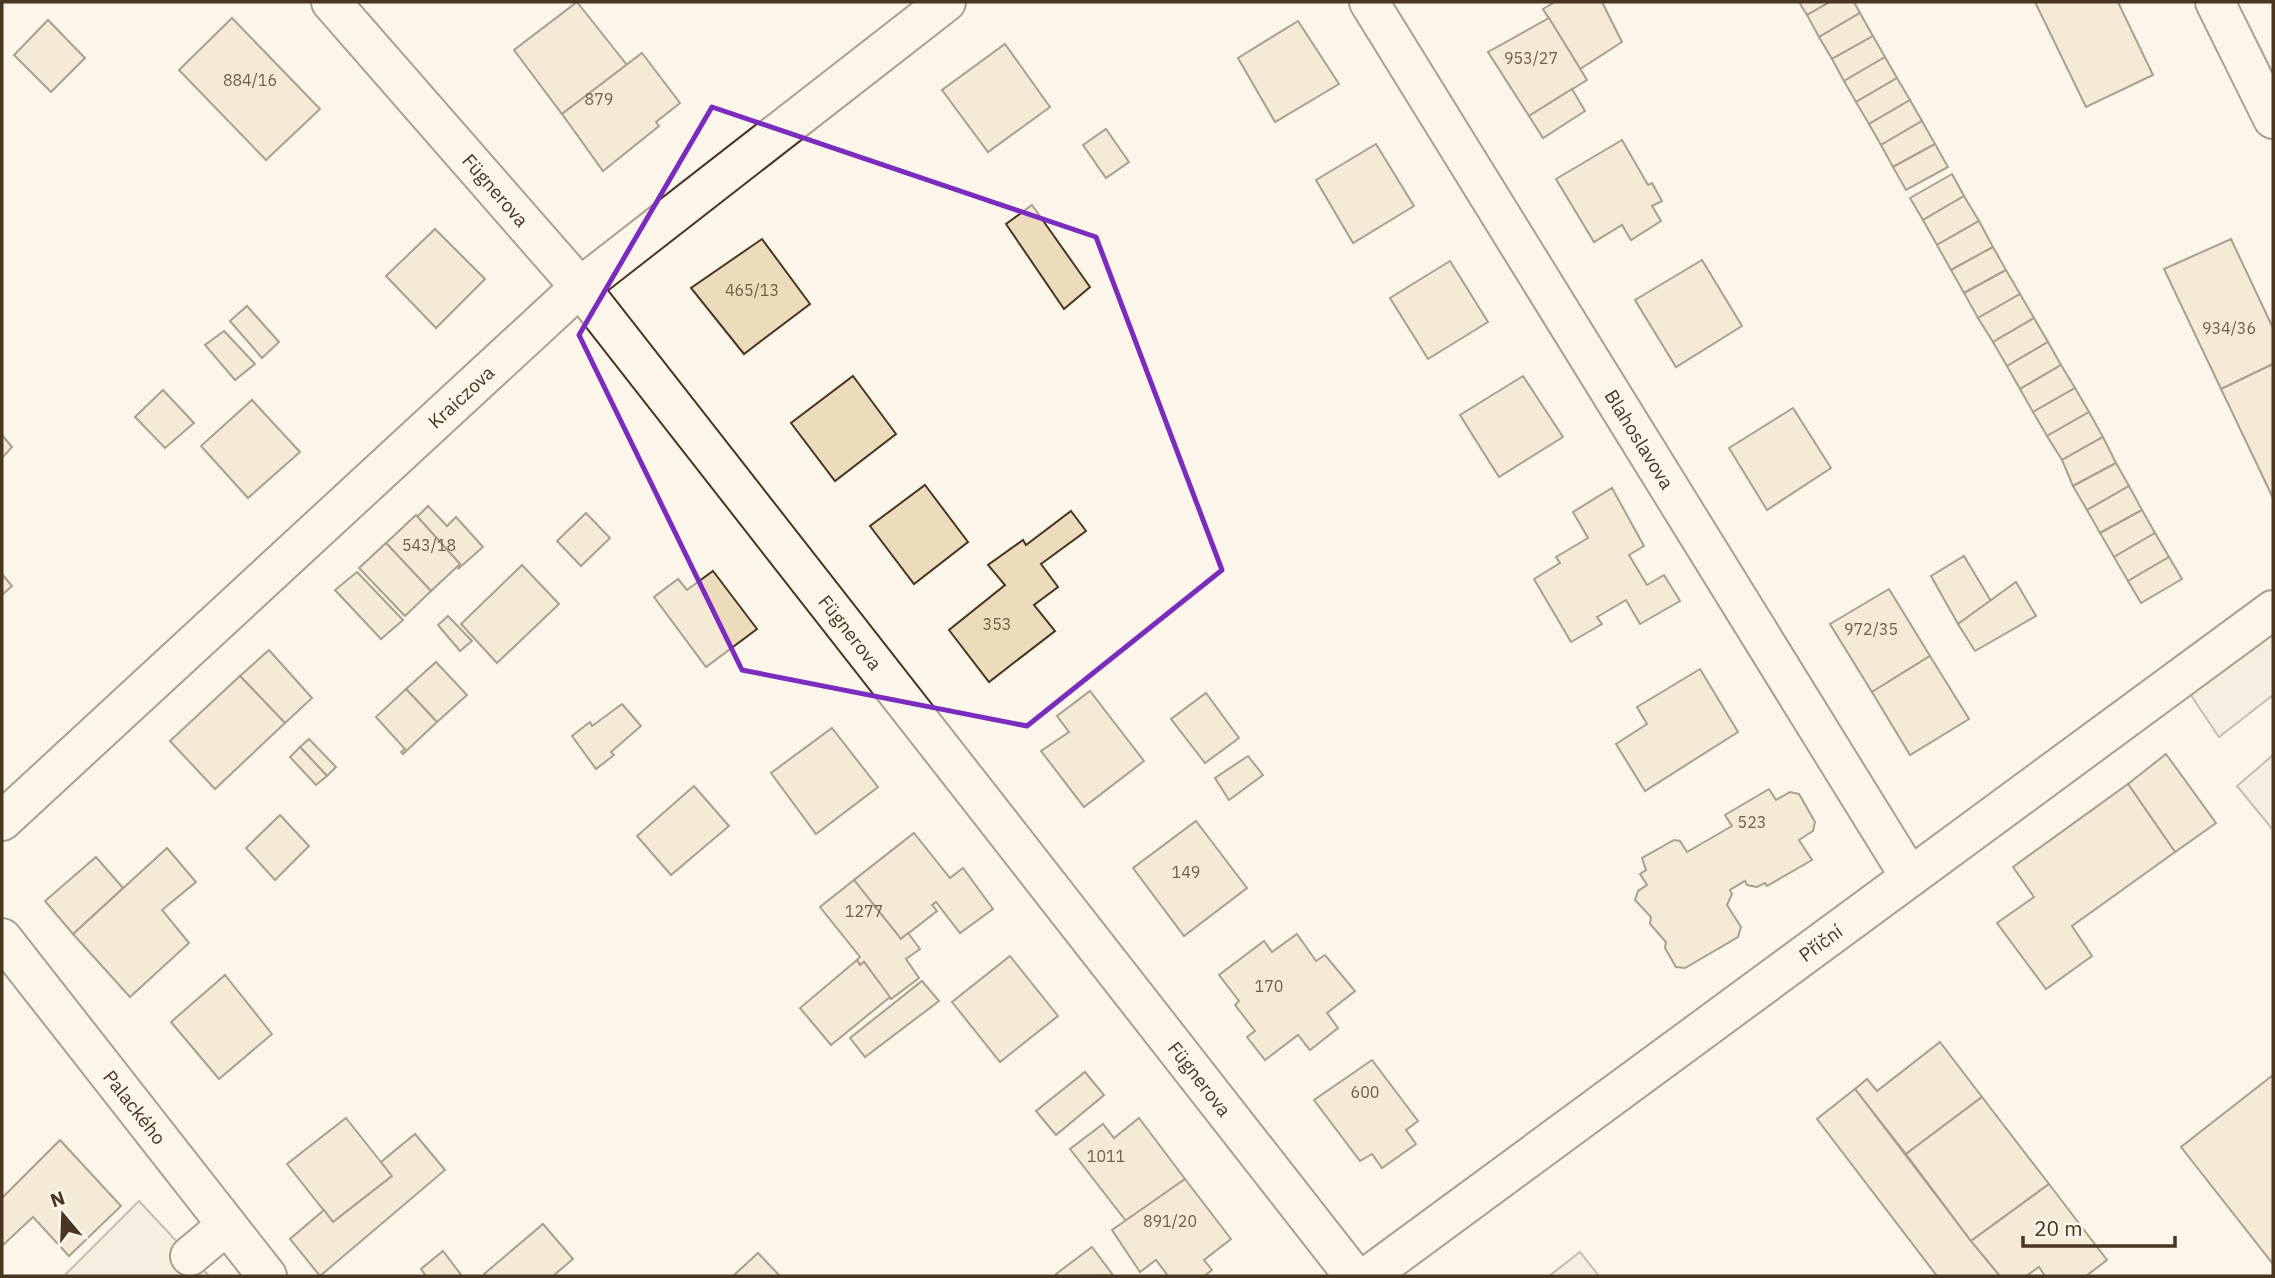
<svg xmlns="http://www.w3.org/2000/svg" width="2275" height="1278" viewBox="0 0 2275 1278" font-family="'IBM Plex Sans',sans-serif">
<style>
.green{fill:#ede6d9;stroke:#887966;stroke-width:2}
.parking{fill:#ede7d9;stroke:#887966;stroke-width:2}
.building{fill:#ecdcbc;stroke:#4a3520;stroke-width:2}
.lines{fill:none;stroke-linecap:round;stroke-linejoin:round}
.minor-casing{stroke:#4a3520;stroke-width:42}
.minor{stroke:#fbf6e9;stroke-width:38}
.marked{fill:none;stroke:#7b2cbf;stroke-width:5;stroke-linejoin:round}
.labels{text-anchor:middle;stroke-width:5;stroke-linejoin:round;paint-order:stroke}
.number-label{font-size:16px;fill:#725f47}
.street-label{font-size:19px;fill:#4a3520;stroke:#fbf6e9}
</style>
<rect width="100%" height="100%" fill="#fbf6e9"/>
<!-- green -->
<g class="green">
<path d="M2273 755V830L2237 786Z"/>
<path d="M1580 1252 1599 1276H1549Z"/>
</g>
<!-- parking -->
<g class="parking">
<path d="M2273 610V695L2219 737 2180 679Z"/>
<path d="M139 1201 209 1276H64Z"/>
</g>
<!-- building -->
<g class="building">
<path d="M577 2 627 65 562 114 514 50Z"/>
<path d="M1555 2H1602L1622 42 1580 69 1543 9Z"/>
<path d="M1799 2H1830L1807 15Z"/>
<path d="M1830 2H1854L1860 13 1819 37 1807 15Z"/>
<path d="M2035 2H2118L2153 75 2086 107Z"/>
<path d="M1860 13 1873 36 1832 59 1819 37Z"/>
<path d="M232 18 320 109 266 160 179 70Z"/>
<path d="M1549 18 1587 80 1529 116 1488 52Z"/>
<path d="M48 20 85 58 51 92 14 55Z"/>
<path d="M1298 21 1339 84 1275 122 1238 58Z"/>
<path d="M1873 36 1885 57 1844 81 1832 59Z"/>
<path d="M1005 44 1050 107 988 152 942 90Z"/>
<path d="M642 53 680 103 656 122 659 126 603 171 562 114Z"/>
<path d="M1885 57 1897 78 1856 102 1844 81Z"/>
<path d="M1897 78 1910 100 1869 124 1856 102Z"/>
<path d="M1572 89 1585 111 1543 138 1529 116Z"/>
<path d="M1910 100 1922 121 1881 145 1869 124Z"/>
<path d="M1922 121 1935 144 1893 167 1881 145Z"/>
<path d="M1106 129 1129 162 1106 178 1083 145Z"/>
<path d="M1622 140 1648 185 1652 183 1662 201 1652 206 1661 221 1631 240 1622 225 1594 242 1556 179Z"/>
<path d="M1376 144 1414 206 1353 243 1316 180Z"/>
<path d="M1935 144 1948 167 1906 190 1893 167Z"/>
<path d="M1952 174 1964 196 1923 220 1910 198Z"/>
<path d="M1964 196 1979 221 1937 245 1923 220Z"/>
<path d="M1032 205 1090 287 1064 309 1006 224Z"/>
<path d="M1979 221 1993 247 1951 270 1937 245Z"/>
<path d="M435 229 485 279 436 328 386 276Z"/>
<path d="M762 239 810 304 744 354 691 288Z"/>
<path d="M2231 239 2273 328V364L2221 389 2164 269Z"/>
<path d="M1993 247 2006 270 1964 293 1951 270Z"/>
<path d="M1702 260 1742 326 1676 367 1635 300Z"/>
<path d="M1450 261 1488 322 1428 359 1390 298Z"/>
<path d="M2006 270 2020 294 1978 318 1964 293Z"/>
<path d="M2020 294 2034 318 1993 342 1978 318Z"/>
<path d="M247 306 279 342 262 358 230 321Z"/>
<path d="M2034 318 2048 342 2007 366 1993 342Z"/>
<path d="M224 331 255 364 235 380 205 345Z"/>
<path d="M2048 342 2061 365 2020 389 2007 366Z"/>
<path d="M2273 364V498L2221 389Z"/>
<path d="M2061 365 2075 388 2033 412 2020 389Z"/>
<path d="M853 376 896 434 835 481 791 423Z"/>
<path d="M1523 376 1563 437 1499 477 1460 415Z"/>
<path d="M2075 388 2089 412 2047 436 2033 412Z"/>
<path d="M163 390 194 423 165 448 135 417Z"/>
<path d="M252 400 300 452 248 498 201 446Z"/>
<path d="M1793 408 1831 468 1767 510 1729 448Z"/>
<path d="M2089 412 2103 437 2062 460 2047 436Z"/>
<path d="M2 435 12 447 2 458Z"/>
<path d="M2103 437 2116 463 2073 486 2062 460Z"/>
<path d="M2116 463 2129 486 2087 510 2073 486Z"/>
<path d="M925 485 968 542 914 584 870 526Z"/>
<path d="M2129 486 2142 510 2100 533 2087 510Z"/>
<path d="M1612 488 1644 546 1629 555 1647 585 1664 575 1680 601 1640 624 1626 600 1597 617 1602 624 1571 642 1534 579 1560 563 1556 557 1588 538 1573 512Z"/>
<path d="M428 506 447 526 456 517 483 547 458 569 460 564 417 517Z"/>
<path d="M2142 510 2155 533 2114 557 2100 533Z"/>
<path d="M1071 511 1086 531 1041 564 1058 587 1034 605 1055 631 989 682 949 630 1005 585 988 565 1023 540 1026 545Z"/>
<path d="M586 513 610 538 581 566 557 541Z"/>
<path d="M416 515 460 564 431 591 386 543Z"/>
<path d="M2155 533 2169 557 2128 581 2114 557Z"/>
<path d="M386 543 431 591 405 616 359 568Z"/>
<path d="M1964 556 1991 601 1958 624 1931 576Z"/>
<path d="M2169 557 2182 579 2141 603 2128 581Z"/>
<path d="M522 565 559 604 497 663 461 624Z"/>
<path d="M713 571 757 629 706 667 654 597 678 579 687 590Z"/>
<path d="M357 572 403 620 381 639 335 590Z"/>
<path d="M2 574 12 586 2 595Z"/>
<path d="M2016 582 2036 616 1975 651 1958 624Z"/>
<path d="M1889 589 1930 656 1872 692 1830 624Z"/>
<path d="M448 616 472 641 460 651 438 625Z"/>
<path d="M269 650 312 698 285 723 240 676Z"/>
<path d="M1930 656 1969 719 1910 755 1872 692Z"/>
<path d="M436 662 467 695 437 722 406 689Z"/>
<path d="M1700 669 1738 732 1645 791 1616 744 1647 724 1637 707Z"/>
<path d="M240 676 285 723 215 789 170 741Z"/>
<path d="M406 689 437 722 403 754 401 752 405 749 376 717Z"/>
<path d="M1090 691 1144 761 1084 807 1041 751 1069 732 1057 716Z"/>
<path d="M1206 693 1239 738 1205 763 1171 719Z"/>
<path d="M622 704 641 726 611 752 614 755 596 769 572 736 590 722 592 726Z"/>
<path d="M832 728 878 787 816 834 771 773Z"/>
<path d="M309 739 336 767 327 776 300 747Z"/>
<path d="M300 747 327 776 316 785 290 757Z"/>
<path d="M2166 754 2216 823 2175 852 2128 784Z"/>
<path d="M1248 756 1263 775 1229 800 1215 778Z"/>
<path d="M2128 784 2175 852 2072 926 2092 956 2046 989 1997 923 2034 897 2013 867Z"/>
<path d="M694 786 729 826 671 875 637 836Z"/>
<path d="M1769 789 1776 800 1790 792 1799 794 1815 822 1813 831 1799 840 1812 860 1767 886 1765 883 1757 887 1747 885 1745 881 1730 890 1732 894 1727 905 1741 927 1738 937 1685 968 1676 967 1665 948 1666 942 1650 924 1651 917 1635 900 1638 891 1647 885 1640 874 1646 870 1642 858 1674 840 1680 841 1687 852 1732 826 1725 815Z"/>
<path d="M280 815 309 846 275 880 246 848Z"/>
<path d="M1196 821 1247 888 1184 936 1133 868Z"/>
<path d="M914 833 950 878 963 868 993 909 960 933 936 902 932 905 937 911 901 939 854 880Z"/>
<path d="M167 848 196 882 162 910 189 943 130 997 73 934Z"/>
<path d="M96 857 123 888 73 934 45 901Z"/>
<path d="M854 880 901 939 908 933 920 949 906 959 919 978 891 999 864 962 860 965 857 960 860 957 820 907Z"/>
<path d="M1297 934 1316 961 1325 955 1355 991 1327 1013 1338 1028 1310 1050 1298 1035 1265 1060 1247 1037 1255 1031 1235 1005 1239 1001 1219 975 1264 941 1272 952Z"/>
<path d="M1010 956 1058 1016 1000 1062 952 1002Z"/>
<path d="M857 960 860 965 864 962 890 997 831 1045 800 1008Z"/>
<path d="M225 975 272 1034 219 1079 171 1022Z"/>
<path d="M922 981 939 1001 865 1057 850 1038Z"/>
<path d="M1940 1042 1982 1097 1906 1154 1855 1089 1867 1079 1877 1091Z"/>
<path d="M1372 1060 1418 1121 1406 1130 1416 1144 1382 1168 1372 1154 1360 1161 1314 1100Z"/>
<path d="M1085 1072 1104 1095 1056 1135 1036 1111Z"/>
<path d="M2273 1075V1264L2181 1147Z"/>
<path d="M1855 1089 1971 1241 2000 1276H1937L1817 1119Z"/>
<path d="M1982 1097 2049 1184 1971 1241 1906 1154Z"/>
<path d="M346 1118 392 1176 333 1222 287 1164Z"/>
<path d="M1139 1118 1185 1179 1126 1221 1070 1149 1103 1124 1114 1138Z"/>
<path d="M415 1134 445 1170 320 1276 290 1239 324 1210 333 1222 392 1176 381 1162Z"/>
<path d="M60 1140 121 1206 69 1256 33 1217 2 1246V1198Z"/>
<path d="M1185 1179 1231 1239 1204 1260 1212 1270 1204 1276H1168L1156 1260 1140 1272 1112 1230Z"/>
<path d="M2049 1184 2107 1260 2086 1276H2045L2039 1267 2026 1276H2000L1971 1241Z"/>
<path d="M543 1224 573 1259 553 1276H486L484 1274Z"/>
<path d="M1092 1247 1113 1275 1058 1276 1056 1274Z"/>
<path d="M443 1251 462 1276H426L421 1269Z"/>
<path d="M758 1253 780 1276H733Z"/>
</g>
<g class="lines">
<defs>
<g id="minor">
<path id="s1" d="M331 2 580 287 1354 1276"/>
<path id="s2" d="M1369 2 1910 877"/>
<path d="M2215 2 2273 119"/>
<path id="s3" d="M2 821 580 287 946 2"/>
<path id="s4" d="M2 938 267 1276"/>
<path d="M190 1256 227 1225"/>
<path id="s5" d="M1368 1276 2273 610"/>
</g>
</defs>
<!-- minor casing -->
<use href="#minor" class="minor-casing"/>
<!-- minor -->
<use href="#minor" class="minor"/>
</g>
<!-- marked area -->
<path d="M0 0H2275V1278H0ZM712 107 1096 237 1222 570 1027 726 742 670 579 335Z" fill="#fbf6e9" fill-opacity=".55" fill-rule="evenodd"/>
<path class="marked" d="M712 107 1096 237 1222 570 1027 726 742 670 579 335Z"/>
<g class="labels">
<!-- number labels -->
<g class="number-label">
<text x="1531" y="64">953/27</text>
<text x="250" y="86">884/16</text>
<text x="599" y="105">879</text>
<text x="752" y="296">465/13</text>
<text x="2229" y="334">934/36</text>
<text x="429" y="551">543/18</text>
<text x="997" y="630">353</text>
<text x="1871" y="635">972/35</text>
<text x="1752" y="828">523</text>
<text x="1186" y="878">149</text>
<text x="864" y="917">1277</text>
<text x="1269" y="992">170</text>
<text x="1365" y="1098">600</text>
<text x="1106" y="1162">1011</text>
<text x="1170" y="1227">891/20</text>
</g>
<!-- street labels -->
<g class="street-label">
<text dy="7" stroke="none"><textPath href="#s1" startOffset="250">Fügnerova</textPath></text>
<text dy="7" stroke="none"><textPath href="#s3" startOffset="625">Kraiczova</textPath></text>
<text dy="7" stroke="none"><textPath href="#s2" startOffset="514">Blahoslavova</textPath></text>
<text dy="7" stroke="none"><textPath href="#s1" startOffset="817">Fügnerova</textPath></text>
<text dy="7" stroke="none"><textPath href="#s5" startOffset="562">Příční</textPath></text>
<text dy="7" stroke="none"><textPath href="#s1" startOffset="1384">Fügnerova</textPath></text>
<text dy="7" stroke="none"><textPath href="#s4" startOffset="215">Palackého</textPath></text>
</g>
</g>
<!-- border -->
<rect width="2275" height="1278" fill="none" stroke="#4a3520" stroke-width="7"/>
<!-- north arrow -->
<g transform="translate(63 1215) rotate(341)" stroke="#fbf6e9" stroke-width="5" paint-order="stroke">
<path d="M0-5L12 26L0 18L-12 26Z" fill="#4a3520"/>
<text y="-10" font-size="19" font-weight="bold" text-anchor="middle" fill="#4a3520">N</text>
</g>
<!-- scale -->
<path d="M2023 1236v10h152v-10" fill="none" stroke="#4a3520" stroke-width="3.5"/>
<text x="2034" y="1236" font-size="21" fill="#4a3520" stroke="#fbf6e9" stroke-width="5" paint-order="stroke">20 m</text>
</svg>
